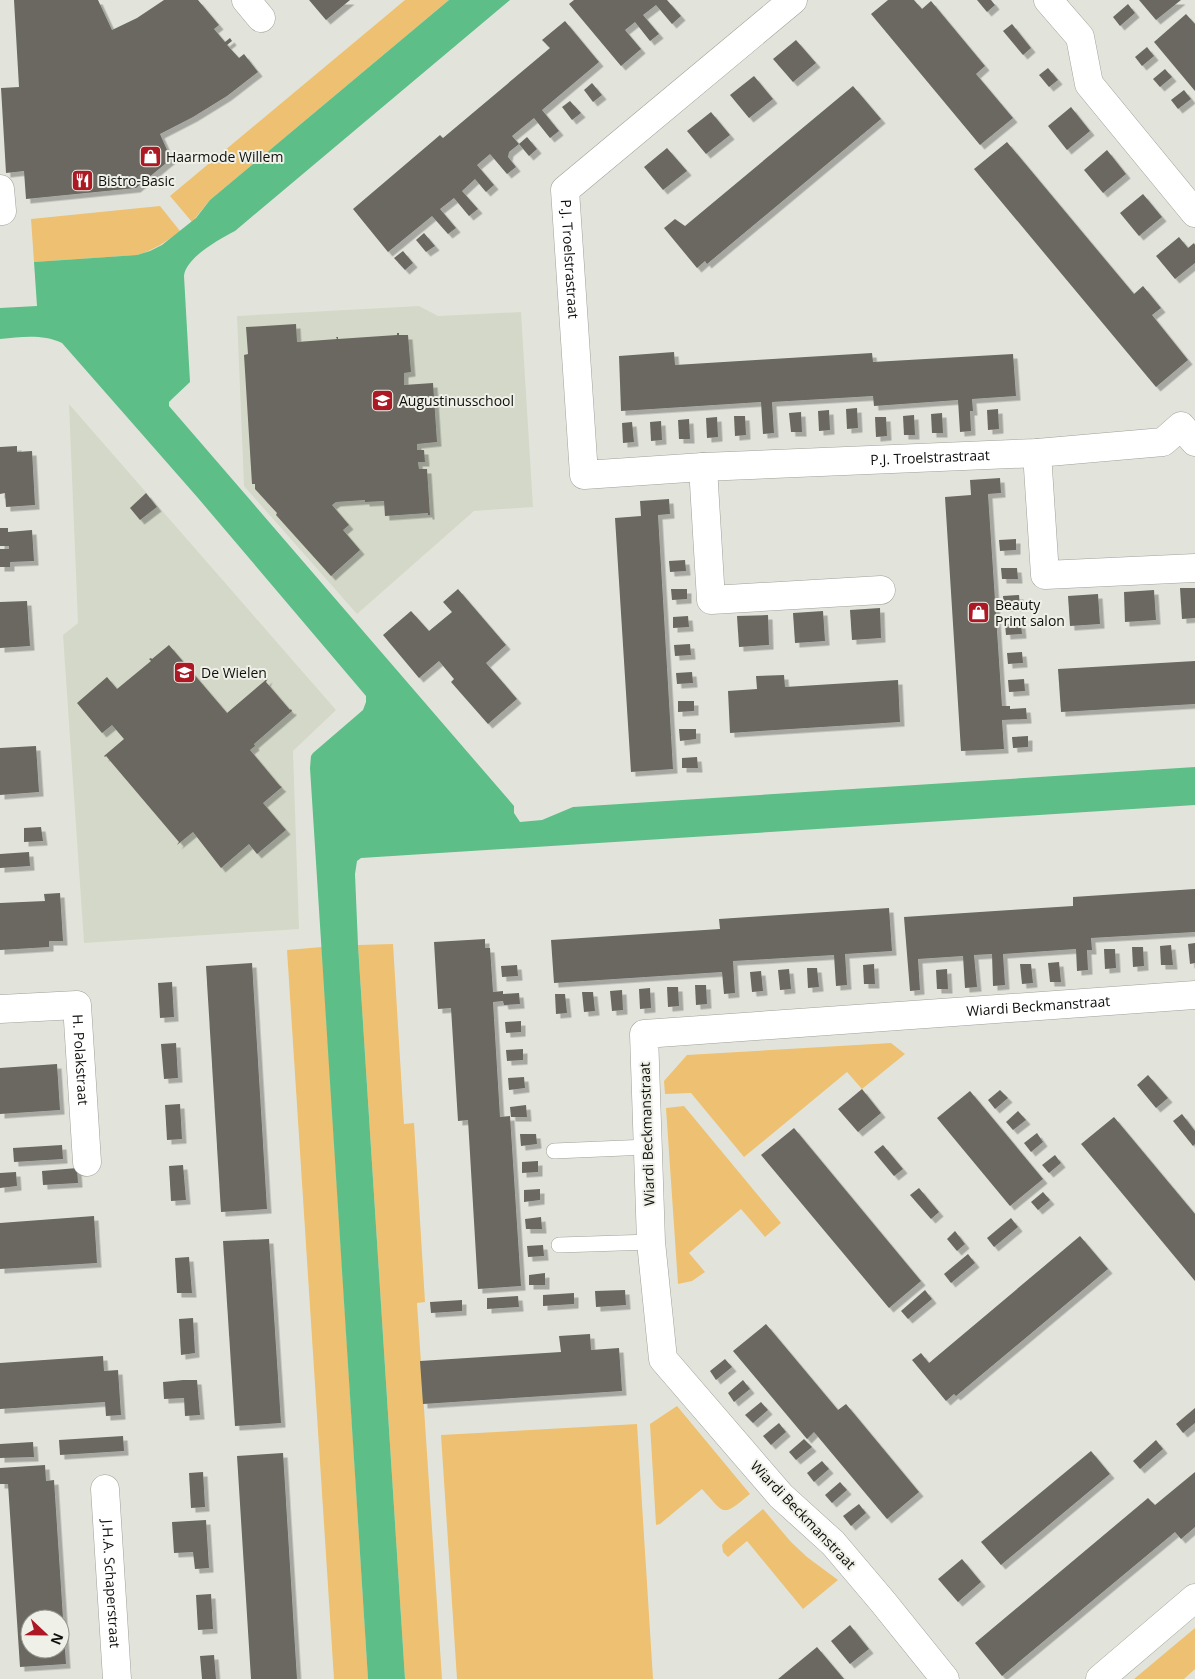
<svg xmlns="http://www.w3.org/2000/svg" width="1195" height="1679" viewBox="0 0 1195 1679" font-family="'Open Sans',sans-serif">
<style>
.built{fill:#d4d8c8}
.green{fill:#edc171}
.water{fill:#5dbe87}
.building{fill:#6a6860;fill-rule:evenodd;filter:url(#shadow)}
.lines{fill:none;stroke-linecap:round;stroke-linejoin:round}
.lane-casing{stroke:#9fa198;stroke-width:16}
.street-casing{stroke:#9fa198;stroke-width:29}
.lane{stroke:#fff;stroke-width:15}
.street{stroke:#fff;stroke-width:28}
.labels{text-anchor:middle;stroke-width:4;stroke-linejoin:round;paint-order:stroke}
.poi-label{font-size:14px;fill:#0f100d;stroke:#eff1e8;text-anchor:start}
.street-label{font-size:14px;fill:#0f100d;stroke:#eff1e8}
</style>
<defs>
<filter id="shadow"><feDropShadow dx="4.5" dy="4.5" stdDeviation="0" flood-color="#0004"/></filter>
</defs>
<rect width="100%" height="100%" fill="#e2e4db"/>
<!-- built -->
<g class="built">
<path d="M419 306 438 316 521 312 533 507 474 511 357 614 244 486 237 316Z"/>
<path d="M69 404 336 710 293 751 299 929 84 943 63 635 78 623Z"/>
</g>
<!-- green -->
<g class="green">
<path d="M405 0H449L210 200 192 222 170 196Z"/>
<path d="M160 206 180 231C166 242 154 250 137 255L34 262 31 219Z"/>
<path d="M393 944 404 1124 414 1123 425 1302 417 1303 442 1679H405L358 945Z"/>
<path d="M322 947 368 1679H334L287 950Z"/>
<path d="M891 1043 905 1054 862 1089 847 1072 744 1157 691 1093 665 1094 664 1081 687 1055Z"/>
<path d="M684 1106 781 1223 765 1237 741 1209 689 1253 705 1272 692 1281 678 1284 666 1108Z"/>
<path d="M677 1406 750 1494C721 1518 726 1515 702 1489L660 1524 656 1525 650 1424Z"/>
<path d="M637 1424 653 1679H457L441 1435Z"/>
<path d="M763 1509 791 1542 807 1557 838 1580 803 1609 747 1541 728 1557 723 1552 722 1545 725 1541Z"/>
<path d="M1195 1628V1669L1184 1679H1134Z"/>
</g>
<!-- water -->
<path class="water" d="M449 0H510L235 231C220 239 186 257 184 276L190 382 172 399 169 402V406L514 806V813L520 822 542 820 573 807 1195 767V805L361 858 357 861 355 874 358 945 405 1679H368L310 768 311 756 313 753 363 710 366 702V696L198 498 62 343C42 334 22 337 0 339V308L37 306 34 262 137 255 150 251 162 245 196 218 210 200Z"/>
<!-- building -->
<g class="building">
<path d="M14 0H98L112 30 137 18 164 0H198L219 25 214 29 225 42 230 38 232 41 227 45 239 58 244 54 258 72 227 96 193 117 160 134 171 159 136 188 26 199 24 171 6 173 1 88 19 87Z"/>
<path d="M309 0H350L326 20Z"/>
<path d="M574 0H667L681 16 672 24 656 5 643 15 659 34 650 41 635 22 625 30 641 49 621 66 569 4Z"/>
<path d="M888 0H914L922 9 931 1 985 66 976 74 1013 118 980 145 871 14Z"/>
<path d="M977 0H991L995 5 987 12Z"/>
<path d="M1139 0H1181L1156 20Z"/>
<path d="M1128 4 1135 13 1120 26 1113 17Z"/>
<path d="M1186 14 1195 24V91L1154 42Z"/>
<path d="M565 21 599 62 542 110 559 131 550 138 534 118 512 136 519 144 509 152 508 157 516 167 507 174 490 154 477 165 494 185 486 192 475 179 462 191 478 209 469 216 454 198 440 209 456 228 448 234 432 216 388 252 353 209 440 135 443 138 550 48 542 40Z"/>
<path d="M1012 24 1031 48 1023 55 1003 31Z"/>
<path d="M796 40 816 63 793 82 773 59Z"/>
<path d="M1147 47 1154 56 1142 66 1135 57Z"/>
<path d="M1048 68 1058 80 1049 87 1039 75Z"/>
<path d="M1165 69 1172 77 1160 87 1153 79Z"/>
<path d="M754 76 773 99 749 118 730 95Z"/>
<path d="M592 83 602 95 593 102 584 90Z"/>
<path d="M853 86 881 119 707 264 705 261 697 268 664 228 675 219 685 226Z"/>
<path d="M1184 90 1191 99 1178 109 1171 100Z"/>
<path d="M570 101 581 113 572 120 562 107Z"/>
<path d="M1071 107 1090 131 1067 150 1048 126Z"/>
<path d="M711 112 730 135 706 154 687 131Z"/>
<path d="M527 137 537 149 529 156 519 144Z"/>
<path d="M1007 142 1134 294 1143 286 1161 308 1152 315 1188 360 1156 387 974 169Z"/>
<path d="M667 148 687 171 663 190 644 167Z"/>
<path d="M1107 150 1126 174 1103 193 1084 170Z"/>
<path d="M1143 194 1162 217 1139 236 1120 213Z"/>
<path d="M424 233 435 246 426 252 416 240Z"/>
<path d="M1179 237 1188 248 1194 243 1195 245V263L1175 279 1156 256Z"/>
<path d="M403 251 413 263 405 270 394 258Z"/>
<path d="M296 324 297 342 337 339 336 337H338V339L397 335V333H399V335H408L411 372 404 373V385L433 383 437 442 417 444V450H424L425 462H418L419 469H427L430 515H428V513L385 516 384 501 365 502V500L336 502 332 505 349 525 343 530 360 550 331 576 276 515 277 513 255 489V484H252L244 355 248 354 246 327Z"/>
<path d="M674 352 675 365 872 353 873 362 1013 354 1016 396 972 399 973 411H970L971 431 960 432 958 400 874 406 873 396 772 402 774 433 763 434 761 402 621 411 619 356Z"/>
<path d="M857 408 858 428 847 429 846 409Z"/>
<path d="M998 409 999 429 988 430 987 410Z"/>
<path d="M829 410 830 430 819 431 818 411Z"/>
<path d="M801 412 802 432H791L789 413Z"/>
<path d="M942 413 943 433H932L931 414Z"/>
<path d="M914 415 915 435H904L903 416Z"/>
<path d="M734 416H745L746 435 735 436Z"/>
<path d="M717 417 718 437 707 438 706 418Z"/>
<path d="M875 417H886L887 436 876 437Z"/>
<path d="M689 419 690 439H679L678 420Z"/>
<path d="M661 421 662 440 651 441 650 422Z"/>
<path d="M632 422 634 442 623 443 622 423Z"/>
<path d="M17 446V452L32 451 35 505 6 507 5 493 0 494V447Z"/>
<path d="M1000 478 1001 493 988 494 1002 706H1010V709L1026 708 1027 719 1002 720 1004 749 961 751 945 497 971 495 970 480Z"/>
<path d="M146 493 157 507 140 520 130 508Z"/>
<path d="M669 499 670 514 658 515 673 769 631 772 615 518 641 516 640 501Z"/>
<path d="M0 528H8V532L32 530 34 561 10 562V567H0V549H9V546H0Z"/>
<path d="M1016 539V550L1000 551 999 540Z"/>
<path d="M685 560 686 571 670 572 669 561Z"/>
<path d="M1001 568H1017L1018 579H1002Z"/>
<path d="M1180 588H1195V618L1182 619Z"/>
<path d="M458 589 506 645 486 663 517 699 488 724 451 682 454 679 439 661 419 678 383 635 411 611 429 631 452 612 443 602Z"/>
<path d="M671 589H687V599L672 600Z"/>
<path d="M1154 590 1156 620 1125 622 1124 592Z"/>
<path d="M1098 594 1100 624 1070 626 1068 596Z"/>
<path d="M1019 595 1020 607H1004L1003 596Z"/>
<path d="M27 601 30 646 0 648V602Z"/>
<path d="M880 608 881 638 852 640 850 610Z"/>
<path d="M823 611 825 641 795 643 793 613Z"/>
<path d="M768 615 769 645 739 647 737 616Z"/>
<path d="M688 616 689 627 673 628V617Z"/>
<path d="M1005 624H1021L1022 634 1006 635Z"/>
<path d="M690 644 691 655 675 656 674 645Z"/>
<path d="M169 645 227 713 268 678 266 682 290 710 291 709 292 711 254 744 255 746 250 750 280 786 282 787 263 803 286 830 257 854 249 844 221 868 193 832 177 845 179 842 106 756 105 757 104 756 124 739 112 725 102 733 77 703 107 677 117 689 151 661 149 659 151 658 152 659Z"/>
<path d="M1022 652 1023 663 1008 664 1007 653Z"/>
<path d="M1195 661V704L1061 712 1058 669Z"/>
<path d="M692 672 693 683 677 684 676 673Z"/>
<path d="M784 675 785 687 898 680 900 722 730 733 728 691 757 689 756 676Z"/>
<path d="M1024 679 1025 691 1009 692 1008 680Z"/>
<path d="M678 701H694V711L678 712Z"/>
<path d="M679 729H696V739L680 741Z"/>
<path d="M1028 736V747L1013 748 1012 737Z"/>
<path d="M36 746 39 792 0 795V748Z"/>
<path d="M697 757 698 768H682V758Z"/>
<path d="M41 827 43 841 24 842V828Z"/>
<path d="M29 852 30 866 0 868V854Z"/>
<path d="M1195 889V932L1091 938 1092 950H1087L1088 970 1077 971 1076 949 1003 954 1005 985 993 986 992 954 974 955 977 987 965 988 963 956 918 959 920 990 910 991 904 917 1073 906V897Z"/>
<path d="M60 893 63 941H49V947L0 950V903L45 901 44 894Z"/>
<path d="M889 908 892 951 845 954 847 985 836 986 834 955 733 961 735 993 724 994 722 972 554 983 551 940 720 929 719 919Z"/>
<path d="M485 939V948H490L493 992 503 991V994L519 993 520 1004 504 1005 503 1001 493 1002 500 1117 510 1116 521 1286 478 1289 468 1120 458 1121 451 1008 438 1009 434 942Z"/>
<path d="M1195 943V963L1190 964 1188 944Z"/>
<path d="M1171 945 1173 965H1161L1160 946Z"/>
<path d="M1132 947H1143L1144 966 1133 967Z"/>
<path d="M1104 949H1115L1116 968 1105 969Z"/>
<path d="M1059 962 1061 982H1050L1048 963Z"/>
<path d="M252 963 267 1209 221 1212 206 966Z"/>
<path d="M874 964 875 984H864L863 965Z"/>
<path d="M1020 964H1031L1033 983 1022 984Z"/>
<path d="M517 965 518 976 502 977 501 966Z"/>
<path d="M807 968H817L819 987 808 988Z"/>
<path d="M789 969 791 989 780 990 778 970Z"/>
<path d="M947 969 948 989H937L936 970Z"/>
<path d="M761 971 763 991 752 992 750 972Z"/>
<path d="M172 982 174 1017 160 1018 158 983Z"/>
<path d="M695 985H706L707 1004 696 1005Z"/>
<path d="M667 987H678L679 1006 668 1007Z"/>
<path d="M650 988 651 1008 640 1009 639 989Z"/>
<path d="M622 990 623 1010 612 1011 610 991Z"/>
<path d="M582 992H593L595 1011 584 1012Z"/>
<path d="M555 994H565L567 1013 556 1014Z"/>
<path d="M521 1021V1032L506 1033 505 1022Z"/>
<path d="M176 1043 178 1078 164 1079 161 1044Z"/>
<path d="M523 1049V1060L507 1061 506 1050Z"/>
<path d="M57 1064 60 1110 0 1114V1068Z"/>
<path d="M1148 1075 1168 1098 1156 1108 1137 1085Z"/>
<path d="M524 1077 525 1088 509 1090 508 1078Z"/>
<path d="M862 1089 881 1113 858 1132 838 1109Z"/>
<path d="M1000 1090 1008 1098 995 1109 988 1100Z"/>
<path d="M970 1091 1043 1179 1010 1206 937 1118Z"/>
<path d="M180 1104 182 1139 167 1140 165 1105Z"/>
<path d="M526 1105 527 1117H511L510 1107Z"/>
<path d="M1018 1111 1026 1120 1013 1130 1006 1122Z"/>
<path d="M1182 1114 1195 1131V1144L1193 1146 1173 1121Z"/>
<path d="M1114 1117 1195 1214V1281L1081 1144Z"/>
<path d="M794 1128 921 1281 889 1308 761 1155Z"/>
<path d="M1037 1133 1043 1142 1031 1152 1024 1143Z"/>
<path d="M520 1134H536L537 1144 521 1146Z"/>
<path d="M62 1145 63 1159 14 1162 13 1148Z"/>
<path d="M883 1145 903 1169 894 1176 874 1152Z"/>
<path d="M1055 1155 1061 1163 1049 1173 1042 1165Z"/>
<path d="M538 1161V1172L522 1173V1162Z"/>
<path d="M183 1165 186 1200 171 1201 169 1166Z"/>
<path d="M77 1168 78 1183 43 1185 42 1171Z"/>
<path d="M16 1172 17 1186 0 1188V1173Z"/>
<path d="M919 1188 939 1212 931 1219 910 1195Z"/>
<path d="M540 1189V1200L524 1202V1190Z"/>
<path d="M1043 1192 1050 1200 1038 1210 1031 1202Z"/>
<path d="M94 1216 97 1263 0 1269V1223Z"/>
<path d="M541 1217 542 1229H526L525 1219Z"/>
<path d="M1011 1218 1018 1227 994 1247 987 1238Z"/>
<path d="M955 1231 965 1244 957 1251 947 1239Z"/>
<path d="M1080 1236 1108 1269 956 1396 954 1394 946 1401 912 1360 921 1353 929 1363Z"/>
<path d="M269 1239 281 1423 235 1426 223 1241Z"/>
<path d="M543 1245 544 1256 528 1257 527 1246Z"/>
<path d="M968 1254 975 1263 951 1283 944 1274Z"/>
<path d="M189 1257 192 1293H177L175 1258Z"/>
<path d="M545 1273V1285H529V1275Z"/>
<path d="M625 1290 626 1305 596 1307 595 1291Z"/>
<path d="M925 1290 932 1299 908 1319 901 1311Z"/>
<path d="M574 1293V1304L543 1306V1295Z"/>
<path d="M518 1296 519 1307 487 1309V1298Z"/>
<path d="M462 1300V1311L431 1313 430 1302Z"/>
<path d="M193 1318 195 1353 181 1355 179 1319Z"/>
<path d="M766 1324 838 1410 846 1404 919 1492 887 1519 814 1432 807 1439 733 1351Z"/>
<path d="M590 1334 591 1350 619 1348 622 1391 423 1404 420 1361 561 1352 559 1336Z"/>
<path d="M103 1356 104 1371 118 1370 121 1415 106 1416 105 1402 0 1409V1363Z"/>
<path d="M725 1359 732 1367 716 1380 710 1371Z"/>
<path d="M183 1380H197L200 1415 185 1416 184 1398 164 1399 163 1382Z"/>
<path d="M743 1380 750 1389 734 1402 728 1393Z"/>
<path d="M761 1402 768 1410 753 1423 745 1415Z"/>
<path d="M1195 1408V1423L1183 1433 1176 1424Z"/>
<path d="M779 1423 786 1432 771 1445 763 1436Z"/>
<path d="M123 1436 124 1451 60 1455 59 1440Z"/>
<path d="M804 1439 812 1447 796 1460 789 1452Z"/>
<path d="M1156 1440 1163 1449 1140 1469 1133 1461Z"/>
<path d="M33 1442 34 1457 0 1458V1444Z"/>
<path d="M1091 1451 1110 1474 1001 1565 981 1542Z"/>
<path d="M283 1453 297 1679H251L237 1456Z"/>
<path d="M822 1461 829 1469 814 1482 807 1473Z"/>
<path d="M45 1465 46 1481 54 1480 66 1664 20 1667 8 1484H0V1468ZM30 1619H60V1649H30Z"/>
<path d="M203 1472 205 1507 191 1508 189 1473Z"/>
<path d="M1195 1472V1527L1181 1539 1175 1532 1002 1676 975 1643 1148 1498 1155 1505Z"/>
<path d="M840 1482 847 1490 832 1503 825 1495Z"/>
<path d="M859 1504 866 1513 851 1526 843 1516Z"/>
<path d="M206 1520 209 1568 195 1569 193 1552 174 1553 172 1522Z"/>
<path d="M962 1559 981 1582 958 1602 938 1579Z"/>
<path d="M211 1594 213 1629 198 1630 196 1595Z"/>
<path d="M850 1625 869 1649 850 1664 831 1641Z"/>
<path d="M817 1647 844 1679H778Z"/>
<path d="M214 1655 216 1679H202L200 1656Z"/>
</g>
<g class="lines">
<defs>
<g id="lane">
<path d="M554 1151 648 1147"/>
<path d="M559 1245 651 1242"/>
</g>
<g id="street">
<path d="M246 0 261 18"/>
<path id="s1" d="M793 0 565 190 584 475 703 467 1037 453 1163 442 1181 426 1195 442"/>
<path d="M1048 0 1080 37 1089 84 1195 213"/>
<path d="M0 189 2 211"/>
<path d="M1037 453 1045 575 1195 568"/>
<path d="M703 467 711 600 881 590"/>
<path id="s2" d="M0 1009 77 1005 87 1162"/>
<path id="s3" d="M105 1489 117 1679"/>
<path id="s4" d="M945 1679 883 1602 833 1543 781 1496 663 1359 651 1242 644 1034 1195 995"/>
<path d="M1100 1679 1195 1598"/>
</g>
</defs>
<!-- lane casing -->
<use href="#lane" class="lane-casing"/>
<!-- street casing -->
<use href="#street" class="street-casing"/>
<!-- lane -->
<use href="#lane" class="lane"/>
<!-- street -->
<use href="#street" class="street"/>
</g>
<!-- icons -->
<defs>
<symbol id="shop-square" viewBox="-11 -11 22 22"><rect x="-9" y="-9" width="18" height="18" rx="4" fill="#ac1823" stroke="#eff1e8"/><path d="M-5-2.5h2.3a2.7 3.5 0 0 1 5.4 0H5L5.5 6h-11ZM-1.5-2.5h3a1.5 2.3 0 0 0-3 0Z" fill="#fff"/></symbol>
<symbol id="restaurant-square" viewBox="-11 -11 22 22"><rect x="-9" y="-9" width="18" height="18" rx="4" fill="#ac1823" stroke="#eff1e8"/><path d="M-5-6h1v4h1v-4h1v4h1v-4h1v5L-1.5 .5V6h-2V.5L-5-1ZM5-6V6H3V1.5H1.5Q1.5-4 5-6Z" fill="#fff"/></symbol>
<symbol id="school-square" viewBox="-11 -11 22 22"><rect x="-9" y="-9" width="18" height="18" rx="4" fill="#ac1823" stroke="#eff1e8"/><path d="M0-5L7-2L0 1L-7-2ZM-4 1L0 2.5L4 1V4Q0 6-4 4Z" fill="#fff"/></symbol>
</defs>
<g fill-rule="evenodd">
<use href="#shop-square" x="138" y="144" width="25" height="25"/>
<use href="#restaurant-square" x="70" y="168" width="25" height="25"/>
<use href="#school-square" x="370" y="388" width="25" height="25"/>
<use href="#shop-square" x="966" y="600" width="25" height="25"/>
<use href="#school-square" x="172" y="660" width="25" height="25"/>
</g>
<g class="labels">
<!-- poi labels -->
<g class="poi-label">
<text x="166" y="162">Haarmode Willem</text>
<text x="98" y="186">Bistro-Basic</text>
<text x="399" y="406">Augustinusschool</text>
<text x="995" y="610">Beauty<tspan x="995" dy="16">Print salon</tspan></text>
<text x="201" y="678">De Wielen</text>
</g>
<!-- street labels -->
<g class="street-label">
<text dy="5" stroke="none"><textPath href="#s1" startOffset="366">P.J. Troelstrastraat</textPath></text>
<text dy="5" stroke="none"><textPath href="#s1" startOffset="929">P.J. Troelstrastraat</textPath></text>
<text dy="5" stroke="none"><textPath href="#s4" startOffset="1148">Wiardi Beckmanstraat</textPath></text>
<text dy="5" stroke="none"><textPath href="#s2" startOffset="132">H. Polakstraat</textPath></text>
<text transform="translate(647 1134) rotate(-92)" y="5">Wiardi Beckmanstraat</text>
<text transform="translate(803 1515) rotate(46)" y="5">Wiardi Beckmanstraat</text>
<text dy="5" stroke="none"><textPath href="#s3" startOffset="95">J.H.A. Schaperstraat</textPath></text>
</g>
</g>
<!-- north arrow -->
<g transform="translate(45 1634) rotate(112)"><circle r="24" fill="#eff1e8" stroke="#959790"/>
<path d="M0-4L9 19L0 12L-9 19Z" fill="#ac1823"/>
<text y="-8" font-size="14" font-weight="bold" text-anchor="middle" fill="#0f100d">N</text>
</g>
</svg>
